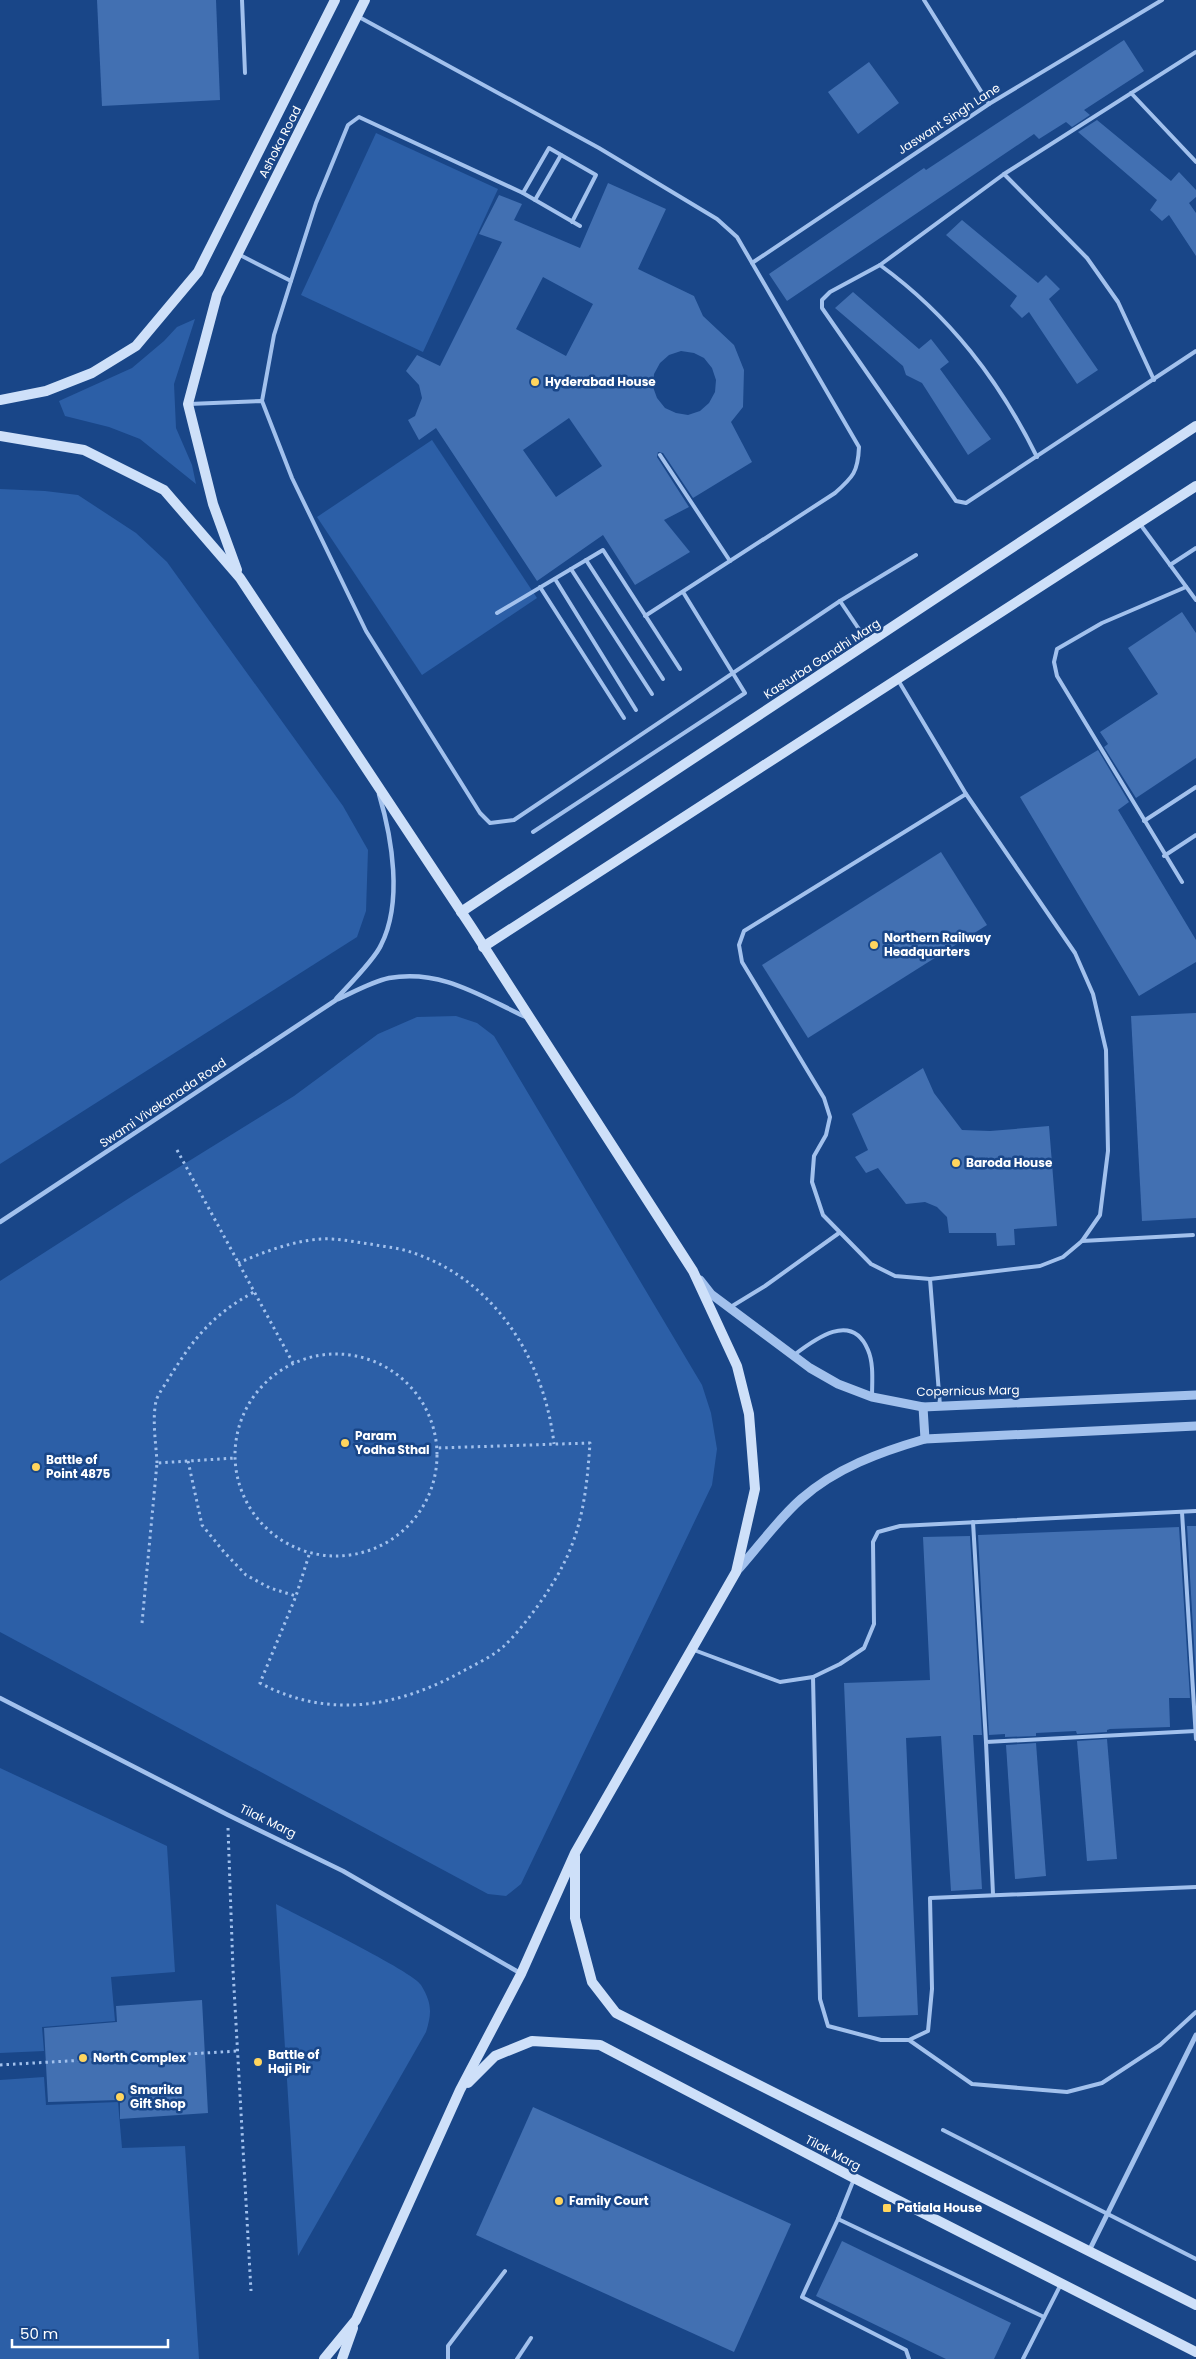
<svg xmlns="http://www.w3.org/2000/svg" width="1196" height="2359" viewBox="0 0 1196 2359" font-family="Poppins,sans-serif">
<style>
.green{fill:#2c5fa7}
.building{fill:#4270b2;fill-rule:evenodd}
.lines{fill:none;stroke-linecap:round;stroke-linejoin:round}
.path{stroke:#a2c1ed;stroke-width:3;stroke-dasharray:2.5 4;stroke-linecap:butt}
.service{stroke:#a2c1ed;stroke-width:4}
.pedestrian{stroke:#a2c1ed;stroke-width:4.5}
.minor{stroke:#a2c1ed;stroke-width:5}
.tertiary{stroke:#a2c1ed;stroke-width:9}
.secondary{stroke:#cee0f9;stroke-width:10}
.poi-dot{fill:#ffd55e;stroke:#194688;stroke-width:2}
.labels{text-anchor:middle;stroke-width:5;stroke-linejoin:round;paint-order:stroke}
.street-label{font-size:12px;fill:#fff;stroke:#194688}
.poi-label{font-size:12px;font-weight:bold;fill:#fff;stroke:#194688;text-anchor:start}
</style>
<rect width="100%" height="100%" fill="#194688"/>
<!-- green -->
<g class="green">
<path d="M376 133 498 189 423 352 301 295Z"/>
<path d="M195 319 174 384 176 428 192 465 196 484 140 439 109 427 65 416 59 401 132 368 164 341 177 327Z"/>
<path d="M432 440 537 598 422 675 317 517Z"/>
<path d="M0 489 45 491 78 495 136 533 167 562 343 806 368 850 366 911 357 937 0 1164Z"/>
<path d="M456 1016 477 1023 494 1036 702 1385 711 1413 717 1449 712 1485 521 1884 506 1896 488 1894 0 1632V1281L134 1195 294 1096 378 1034 417 1017Z"/>
<path d="M0 1768 167 1846 175 1972 111 1977 115 2021 42 2027 44 2051 0 2053Z"/>
<path d="M276 1904C297 1915 414 1972 421 1985 432 2003 432 2013 426 2032L298 2256Z"/>
<path d="M44 2077 46 2105 118 2102 122 2148 185 2146 199 2359H0V2080Z"/>
</g>
<!-- building -->
<g class="building">
<path d="M97 0H216L220 100 102 106Z"/>
<path d="M1124 40 1144 71 1084 110 1090 115 1072 127 1066 122 1039 139 1034 134 787 301 769 274 924 168 926 170Z"/>
<path d="M869 62 899 103 858 134 828 92Z"/>
<path d="M1097 120 1171 181 1179 172 1196 190V197L1189 203 1196 213V256L1169 215 1162 221 1150 210 1157 200 1078 132Z"/>
<path d="M608 183 666 209 638 269 694 296 703 316 734 345 744 370 743 407 731 422 752 462 693 498 663 453 658 452 657 457 689 507 664 520 690 552 635 585 603 535 537 581 436 428 419 440 408 420 415 416 422 398 419 385 406 371 417 355 440 366 502 242 479 234 499 195 522 204 514 220 580 248ZM543 277 593 304 566 356 516 329ZM681 351 694 353 704 358 712 368 716 380 715 392 709 403 700 411 688 415 676 413 665 408 657 398 653 387 654 374 660 363 669 355ZM569 418 602 466 556 497 523 450Z"/>
<path d="M962 220 1038 283 1046 275 1060 289 1049 299 1098 370 1077 384 1029 312 1022 318 1010 306 1017 296 946 235Z"/>
<path d="M853 292 919 349 931 339 949 362 940 369 991 439 968 455 922 383 906 375 903 366 835 308Z"/>
<path d="M1182 612 1196 633V758L1136 798 1104 747 1108 744 1100 732 1158 694 1128 648Z"/>
<path d="M1098 750 1129 802 1118 810 1196 940V962L1139 996 1020 797Z"/>
<path d="M941 852 987 925 808 1038 762 965Z"/>
<path d="M1196 1013V1218L1142 1221 1131 1016Z"/>
<path d="M923 1068 934 1093 962 1130 990 1131 1049 1126 1057 1226 1014 1229 1015 1245 997 1246 996 1233H949L947 1217 937 1207 925 1202 906 1204 878 1168 866 1173 855 1157 868 1150 852 1114Z"/>
<path d="M1187 1526H1196V1678Z"/>
<path d="M1179 1527 1190 1698H1169L1170 1727 1110 1729 1107 1730V1732L1077 1734 1076 1731 1036 1733V1736L1005 1737V1734L989 1735 978 1535Z"/>
<path d="M970 1536 982 1735H973L982 1889 951 1891 941 1736 906 1738 918 2015 858 2017 844 1683 930 1680 923 1537Z"/>
<path d="M1107 1739 1117 1859 1087 1861 1077 1741Z"/>
<path d="M1036 1743 1046 1876 1015 1879 1006 1745Z"/>
<path d="M202 2000 208 2113 120 2119V2100L48 2102 44 2028 117 2022 116 2006Z"/>
<path d="M533 2107 791 2224 734 2352 476 2235Z"/>
<path d="M842 2241 1011 2323 994 2359H946L816 2296Z"/>
</g>
<g class="lines">
<!-- path -->
<g class="path">
<path d="M177 1150 293 1363"/>
<path d="M238 1263C264 1252 292 1241 321 1239 337 1238 354 1242 370 1244 380 1246 390 1247 400 1249 490 1272 544 1356 554 1444"/>
<circle cx="336" cy="1455" r="101"/>
<path d="M188 1461 202 1525 224 1552 246 1575 270 1588 296 1596"/>
<path d="M157 1463C156 1443 152 1421 156 1401 158 1394 165 1385 169 1378 194 1338 212 1315 254 1292"/>
<path d="M309 1555 296 1596 260 1683C329 1720 399 1707 465 1670 478 1663 493 1656 504 1646 523 1628 550 1591 562 1567 583 1527 587 1487 590 1443L437 1448"/>
<path d="M142 1623 157 1463 235 1458"/>
<path d="M228 1828 233 1970 251 2291"/>
<path d="M0 2065 238 2051"/>
</g>
<!-- service -->
<g class="service">
<path d="M242 0 245 73"/>
<path d="M924 0 989 104"/>
<path d="M359 17 599 148 717 219 737 237 859 447C858 472 853 477 835 493L645 616"/>
<path d="M1131 93 1196 162"/>
<path d="M1004 174 1087 258 1118 302 1154 380"/>
<path d="M523 193 549 148 596 175 572 222"/>
<path d="M535 200 561 155"/>
<path d="M238 254 291 281 274 335 262 401"/>
<path d="M752 263 989 104 1162 0"/>
<path d="M880 265 830 292 822 300V308L956 501 966 503 1196 351"/>
<path d="M291 281 316 203 348 125 359 117 523 193 580 226"/>
<path d="M189 404 262 401 292 478 366 631 480 813 490 823 514 820 840 601 916 555"/>
<path d="M660 455 730 561"/>
<path d="M1037 457C999 380 950 316 880 265L1004 174 1196 52"/>
<path d="M1140 524 1196 600"/>
<path d="M586 560 663 679"/>
<path d="M1170 565 1196 548"/>
<path d="M571 569 652 694"/>
<path d="M555 579 636 710"/>
<path d="M540 587 624 718"/>
<path d="M840 601 867 641"/>
<path d="M497 613 603 550 680 669"/>
<path d="M898 680 966 794"/>
<path d="M966 794 1075 953 1093 994 1106 1050 1108 1151 1100 1215 1082 1241 1063 1257 1040 1266 930 1279 895 1276 871 1264 823 1215 812 1182 814 1156 826 1135 830 1117 824 1098 742 962 739 945 744 931Z"/>
<path d="M1144 821 1196 787"/>
<path d="M533 832 745 693 683 592"/>
<path d="M1164 856 1196 835"/>
<path d="M1182 882 1057 676 1054 662 1057 649 1102 623 1186 587"/>
<path d="M1082 1241 1193 1235"/>
<path d="M930 1279 940 1406"/>
<path d="M729 1308 765 1286 839 1233"/>
<path d="M794 1355C815 1339 852 1311 868 1350 874 1364 872 1382 872 1397"/>
<path d="M1182 1512 1196 1739"/>
<path d="M973 1522 986 1742"/>
<path d="M694 1650 780 1682 813 1677 840 1664 864 1648 874 1624 873 1542 878 1532 900 1526 1196 1511"/>
<path d="M813 1677 820 1999 828 2026 881 2040H909L928 2031 932 1989 930 1898 1196 1887"/>
<path d="M993 1894 986 1742 1196 1731"/>
<path d="M909 2040 972 2084 1067 2092 1102 2083 1160 2045 1196 2012"/>
<path d="M943 2130 1196 2259"/>
<path d="M838 2219 854 2179"/>
<path d="M448 2359V2346L505 2271"/>
<path d="M517 2359 531 2338"/>
<path d="M909 2359 906 2350 802 2297 838 2219 1044 2317"/>
<path d="M1023 2359 1061 2284"/>
</g>
<!-- pedestrian -->
<g class="pedestrian">
<path d="M336 999C348 986 375 959 381 945 403 902 392 838 379 794"/>
<path d="M0 1222 336 1000C352 993 371 982 389 978 442 969 480 996 526 1017"/>
<path d="M0 1698 228 1815 343 1871 520 1973"/>
</g>
<!-- minor -->
<path class="minor" d="M1089 2251 1196 2035"/>
<!-- tertiary -->
<g class="tertiary">
<path d="M700 1280 711 1294 810 1368 838 1384 872 1397 923 1407 1196 1395"/>
<path d="M923 1407 925 1439"/>
<path d="M736 1572C757 1549 778 1519 801 1499 836 1468 880 1452 925 1439L1196 1426"/>
</g>
<!-- secondary -->
<g class="secondary">
<path d="M0 400 46 391 92 373 136 346 198 272 335 0"/>
<path d="M0 436 84 450 164 490 240 578 472 928 693 1271 737 1366 749 1414 755 1489 736 1572 575 1853 521 1974 460 2090 356 2320 324 2359"/>
<path d="M237 570 213 504 188 404 217 295 365 0"/>
<path d="M461 912 1196 426"/>
<path d="M483 947 1196 486"/>
<path d="M575 1856V1918L592 1982 616 2013 1196 2305"/>
<path d="M468 2083 495 2056 532 2041 600 2045 854 2178 1196 2352"/>
<path d="M342 2359 353 2328"/>
</g>
</g>
<!-- markers -->
<g class="poi-dot">
<circle cx="535" cy="382" r="5"/>
<circle cx="874" cy="945" r="5"/>
<circle cx="956" cy="1163" r="5"/>
<circle cx="345" cy="1443" r="5"/>
<circle cx="36" cy="1467" r="5"/>
<circle cx="83" cy="2058" r="5"/>
<circle cx="258" cy="2062" r="5"/>
<circle cx="120" cy="2097" r="5"/>
<circle cx="559" cy="2201" r="5"/>
<rect x="882" y="2203" width="10" height="10" rx="2.5"/>
</g>
<g class="labels">
<!-- street labels -->
<g class="street-label">
<text transform="translate(949 119) rotate(-33)" y="4">Jaswant Singh Lane</text>
<text transform="translate(280 142) rotate(-63)" y="4">Ashoka Road</text>
<text transform="translate(822 659) rotate(-33)" y="4">Kasturba Gandhi Marg</text>
<text transform="translate(163 1103) rotate(-34)" y="4">Swami Vivekanada Road</text>
<text transform="translate(968 1391) rotate(-1)" y="4">Copernicus Marg</text>
<text transform="translate(268 1821) rotate(26)" y="4">Tilak Marg</text>
<text transform="translate(833 2153) rotate(28)" y="4">Tilak Marg</text>
</g>
<!-- poi labels -->
<g class="poi-label">
<text x="545" y="386">Hyderabad House</text>
<text x="884" y="942">Northern Railway<tspan x="884" dy="14">Headquarters</tspan></text>
<text x="966" y="1167">Baroda House</text>
<text x="355" y="1440">Param<tspan x="355" dy="14">Yodha Sthal</tspan></text>
<text x="46" y="1464">Battle of<tspan x="46" dy="14">Point 4875</tspan></text>
<text x="268" y="2059">Battle of<tspan x="268" dy="14">Haji Pir</tspan></text>
<text x="93" y="2062">North Complex</text>
<text x="130" y="2094">Smarika<tspan x="130" dy="14">Gift Shop</tspan></text>
<text x="569" y="2205">Family Court</text>
<text x="897" y="2212">Patiala House</text>
</g>
</g>
<!-- scale -->
<path d="M12 2339v8h156v-8" fill="none" stroke="#ffffff" stroke-width="2.5"/>
<text x="20" y="2339" font-size="15" fill="#ffffff" stroke="#194688" stroke-width="4" paint-order="stroke">50 m</text>
</svg>
